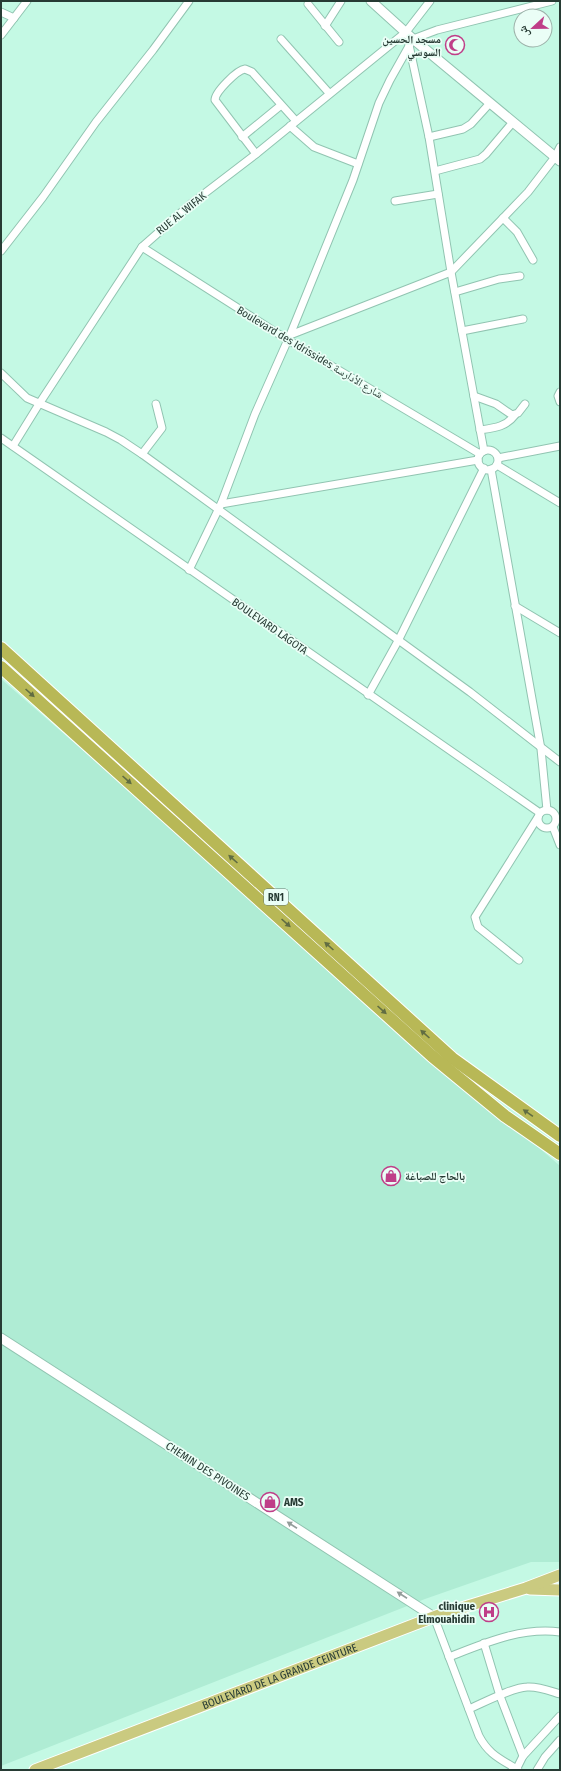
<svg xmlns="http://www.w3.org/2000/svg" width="561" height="1771" viewBox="0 0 561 1771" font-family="'Fira Sans Condensed','Noto Naskh Arabic',sans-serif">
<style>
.built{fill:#afecd4}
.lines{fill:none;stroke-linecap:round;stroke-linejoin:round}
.minor-casing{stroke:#91c4b1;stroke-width:9}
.tertiary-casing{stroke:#91c4b1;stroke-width:11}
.primary-casing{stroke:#fff;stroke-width:13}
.trunk-casing{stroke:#fff;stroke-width:14}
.minor{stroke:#fff;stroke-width:7}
.tertiary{stroke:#fff;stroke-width:9}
.primary{stroke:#caca80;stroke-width:11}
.trunk{stroke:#b8b856;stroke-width:12}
.oneway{fill:#616d42}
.oneway2{fill:#939d9a}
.labels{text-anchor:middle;stroke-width:3.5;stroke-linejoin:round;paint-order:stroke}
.shield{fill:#eafef6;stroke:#62766e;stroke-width:1}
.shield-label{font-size:10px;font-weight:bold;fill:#273b34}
.poi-label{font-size:11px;font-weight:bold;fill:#273b34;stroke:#eafef6;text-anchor:end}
.street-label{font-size:11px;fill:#273b34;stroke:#eafef6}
</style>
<rect width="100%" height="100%" fill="#c4f9e4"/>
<!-- built -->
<path class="built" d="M1 679 560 1166V1562H531L425 1599 1 1766Z"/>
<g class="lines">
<defs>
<g id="minor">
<path d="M308 4 339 42"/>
<path d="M1 12 14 18"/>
<path d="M325 26 341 1"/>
<path d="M1 35 27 1"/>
<path d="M281 39 329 93"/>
<path d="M409 45 429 137 451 272 484 451"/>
<path d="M290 126 314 147 358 164"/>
<path d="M242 137 280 106"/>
<path d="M429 137 463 129 471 124 490 103"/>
<path d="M256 154 215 100C215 92 237 70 245 69L252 72 296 121"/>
<path d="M435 171 480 159 486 154 513 122"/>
<path d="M395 201 438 194"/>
<path d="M503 218 517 232 533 260"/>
<path d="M142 247 288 340 480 454"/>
<path d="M1 251 43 197 96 122 153 50 189 1"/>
<path d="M455 292 499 279 520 276"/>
<path d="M462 331 523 319"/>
<path d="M290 335 451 272 528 192 555 157 560 147"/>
<path d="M1 373 27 398 106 432 121 440 142 454 470 692 560 762"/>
<path d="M560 392 558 396 560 402"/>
<path d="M474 396 496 404 512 415 518 413 525 404"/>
<path d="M480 430C494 428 506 427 515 415"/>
<path d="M1 438 540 813"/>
<path d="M13 446 39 404 142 247 192 203 256 154 406 32 430 1"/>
<circle cx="488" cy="460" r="10"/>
<path d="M142 454 162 428 156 404"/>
<path d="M498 458 560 446"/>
<path d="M497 465 560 503"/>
<path d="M491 469 541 749 547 810"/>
<path d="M221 504 478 460"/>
<path d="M189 570 221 504 255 414 290 335 353 180 379 103 390 80 413 39 437 30 552 1"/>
<path d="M515 606 560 633"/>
<path d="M368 695 398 641 484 468"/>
<circle cx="547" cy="819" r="9"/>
<path d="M553 827 560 845"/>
<path d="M519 960 478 927 475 917 538 817"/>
<path d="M434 1617 479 1736C489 1755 501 1759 518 1770"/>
<path d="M484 1643 500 1696 523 1756"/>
<path d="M449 1657C485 1643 521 1627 560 1632"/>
<path d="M469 1709C485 1702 511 1688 527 1687 538 1686 550 1691 560 1694"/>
<path d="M516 1770 523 1756 560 1716"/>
<path d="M537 1770 545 1757 560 1740"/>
</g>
<g id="tertiary">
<path d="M371 1 413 39 560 161"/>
<path d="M1 1338 434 1617"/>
</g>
<g id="primary">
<path d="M530 1589 560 1590"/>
<path id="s1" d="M35 1770 439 1615 526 1588 560 1575"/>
</g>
<g id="trunk">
<path d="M1 648 452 1058 560 1136"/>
<path d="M1 667 432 1056 505 1116 560 1154"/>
</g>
</defs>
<!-- minor casing -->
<use href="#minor" class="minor-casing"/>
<!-- tertiary casing -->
<use href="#tertiary" class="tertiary-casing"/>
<!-- primary casing -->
<use href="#primary" class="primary-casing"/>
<!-- trunk casing -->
<use href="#trunk" class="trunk-casing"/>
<!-- minor -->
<use href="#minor" class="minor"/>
<!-- tertiary -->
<use href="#tertiary" class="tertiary"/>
<!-- primary -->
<use href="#primary" class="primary"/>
<!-- trunk -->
<use href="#trunk" class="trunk"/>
</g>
<!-- one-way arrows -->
<defs><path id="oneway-solid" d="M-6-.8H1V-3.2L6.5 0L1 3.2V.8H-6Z"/></defs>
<g class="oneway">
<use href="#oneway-solid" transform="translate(30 693) rotate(42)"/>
<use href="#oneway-solid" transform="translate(127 780) rotate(42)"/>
<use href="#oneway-solid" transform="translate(233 859) rotate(-138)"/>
<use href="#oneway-solid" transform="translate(286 923) rotate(42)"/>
<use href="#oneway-solid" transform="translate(329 946) rotate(-138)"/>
<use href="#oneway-solid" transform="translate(382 1010) rotate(42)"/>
<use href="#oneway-solid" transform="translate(425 1034) rotate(-138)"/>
<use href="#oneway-solid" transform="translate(528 1113) rotate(-145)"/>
</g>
<g class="oneway2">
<use href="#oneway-solid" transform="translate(292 1525) rotate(-147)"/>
<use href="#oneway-solid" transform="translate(402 1595) rotate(-147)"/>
</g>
<!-- icons -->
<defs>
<symbol id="mosque-ring" viewBox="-11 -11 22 22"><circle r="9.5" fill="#eafef6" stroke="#bf3e88" stroke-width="1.5"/><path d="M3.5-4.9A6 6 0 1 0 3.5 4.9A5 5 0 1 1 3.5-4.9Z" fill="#bf3e88"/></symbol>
<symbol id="shop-ring" viewBox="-11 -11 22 22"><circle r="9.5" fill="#eafef6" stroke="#bf3e88" stroke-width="1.5"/><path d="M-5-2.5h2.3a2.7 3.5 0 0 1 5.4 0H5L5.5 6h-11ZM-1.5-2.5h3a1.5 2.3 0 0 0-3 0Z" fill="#bf3e88"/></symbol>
<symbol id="hospital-ring" viewBox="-11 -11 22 22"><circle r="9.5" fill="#eafef6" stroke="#bf3e88" stroke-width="1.5"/><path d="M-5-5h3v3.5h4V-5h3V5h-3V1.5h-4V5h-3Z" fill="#bf3e88"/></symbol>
</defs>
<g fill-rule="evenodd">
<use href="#mosque-ring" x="444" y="34" width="22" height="22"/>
<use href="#shop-ring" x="380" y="1165" width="22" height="22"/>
<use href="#shop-ring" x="259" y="1491" width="22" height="22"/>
<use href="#hospital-ring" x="478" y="1601" width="22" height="22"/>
</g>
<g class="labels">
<!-- shield labels -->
<rect class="shield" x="264" y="889" width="24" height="16" rx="3"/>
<g class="shield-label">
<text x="276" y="901">RN1</text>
</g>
<!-- poi labels -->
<g class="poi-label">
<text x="441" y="43">مسجد الحسين<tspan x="441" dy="13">السوسي</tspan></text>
<text x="405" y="1180" text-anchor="start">بالحاج للصباغة</text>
<text x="284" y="1506" text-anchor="start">AMS</text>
<text x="475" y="1610">clinique<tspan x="475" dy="13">Elmouahidin</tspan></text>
</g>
<!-- street labels -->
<g class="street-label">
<text transform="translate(181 213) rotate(-39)" y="4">RUE AL WIFAK</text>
<text transform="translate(310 352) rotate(31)" y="4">Boulevard des Idrissides شارع الأدارسة</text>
<text transform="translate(270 626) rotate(35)" y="4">BOULEVARD LAGOTA</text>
<text transform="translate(208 1471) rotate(33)" y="4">CHEMIN DES PIVOINES</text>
<text dy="4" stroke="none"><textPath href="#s1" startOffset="262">BOULEVARD DE LA GRANDE CEINTURE</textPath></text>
</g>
</g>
<!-- border -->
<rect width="561" height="1771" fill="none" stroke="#273b34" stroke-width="4"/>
<!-- north arrow -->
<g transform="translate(533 28) rotate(248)"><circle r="19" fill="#eafef6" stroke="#9cb0a8"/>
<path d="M0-3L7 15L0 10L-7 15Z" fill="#bf3e88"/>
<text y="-6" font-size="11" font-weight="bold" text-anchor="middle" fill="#273b34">ش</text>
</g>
</svg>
